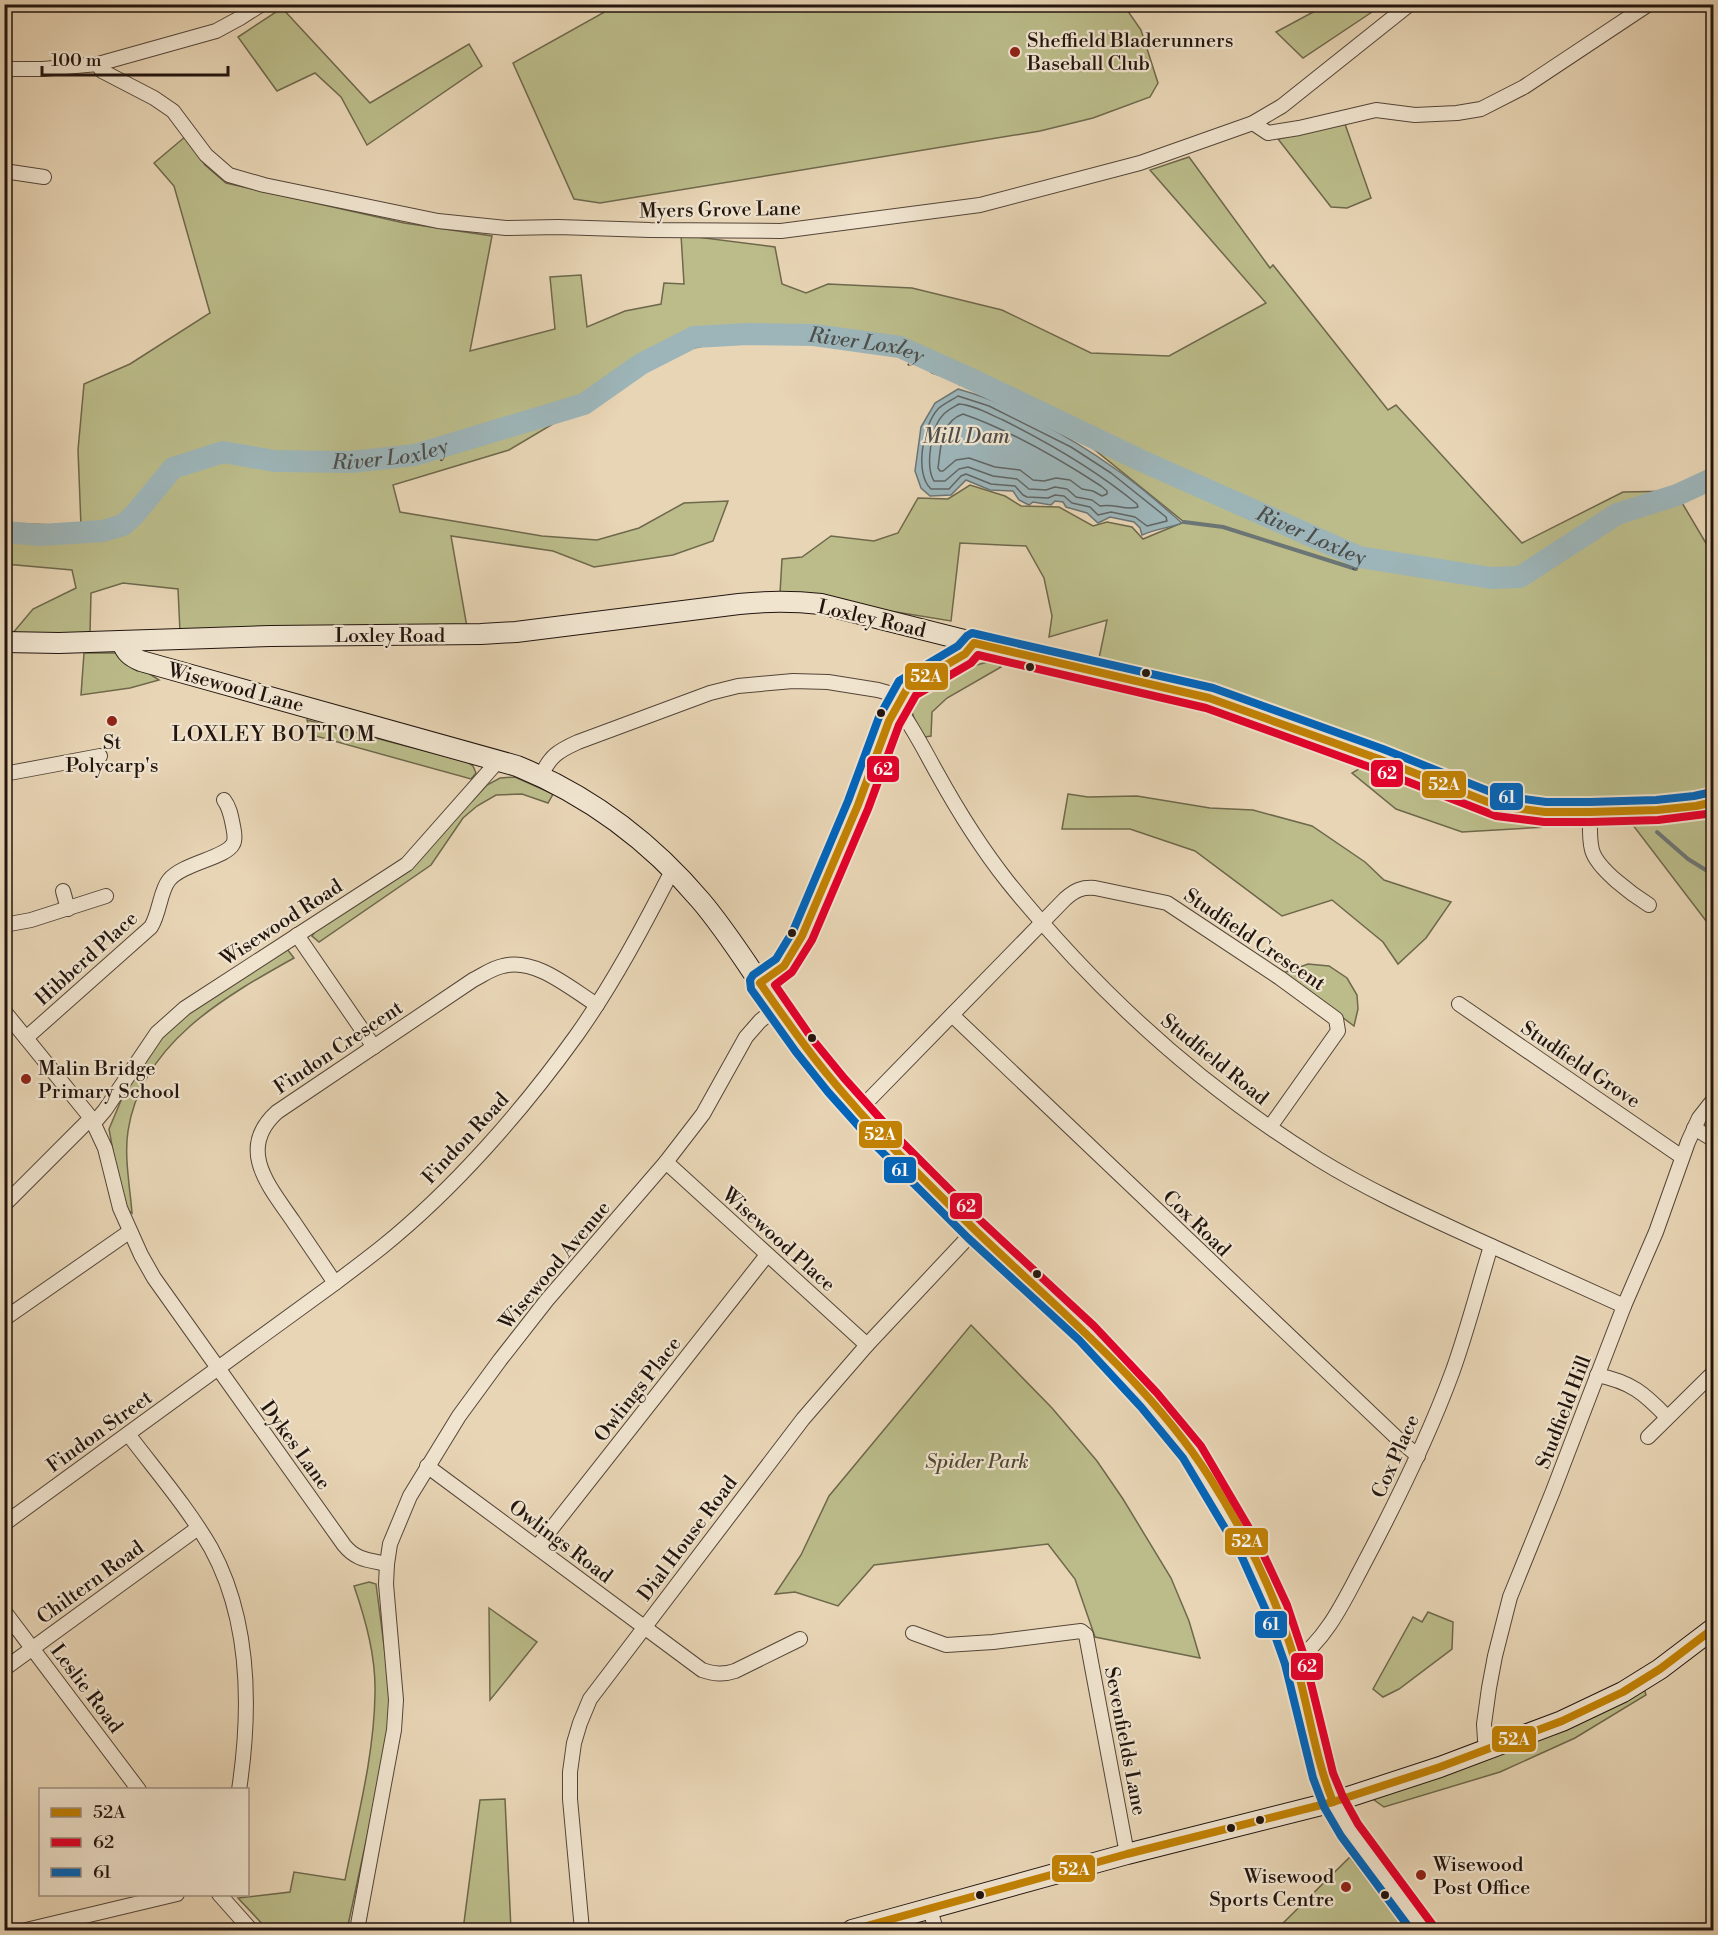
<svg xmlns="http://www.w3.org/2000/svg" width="1718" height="1935" viewBox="0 0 1718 1935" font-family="'Libre Bodoni',serif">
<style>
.green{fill:#bbbc8a;stroke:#6e684c;stroke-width:1.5}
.water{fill:#9db5b9;stroke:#6c7575;stroke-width:1.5}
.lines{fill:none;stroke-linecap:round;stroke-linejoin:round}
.shore{stroke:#606564;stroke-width:1.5}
.stream{stroke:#6c7575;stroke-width:4}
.river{stroke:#9db5b9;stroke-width:22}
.street-casing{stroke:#544538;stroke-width:16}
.secondary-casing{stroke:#22150f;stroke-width:22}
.street{stroke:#f0e4cf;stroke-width:14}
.secondary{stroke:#f0e4cf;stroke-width:20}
.bus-1-casing{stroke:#f0e4cf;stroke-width:12}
.bus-2-casing{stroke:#f0e4cf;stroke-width:12}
.bus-3-casing{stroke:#f0e4cf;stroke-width:12}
.bus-1{stroke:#c28204;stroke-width:8}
.bus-2{stroke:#e4002b;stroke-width:8}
.bus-3{stroke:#0065bd;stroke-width:8}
.poi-dot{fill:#8f2418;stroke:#f0e4cf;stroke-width:2}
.bus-dot{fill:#22150f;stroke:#f0e4cf;stroke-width:2}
.labels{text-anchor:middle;stroke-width:4.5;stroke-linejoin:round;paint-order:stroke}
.poi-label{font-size:20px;fill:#22150f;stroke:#f0e4cf;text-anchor:start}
.street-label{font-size:20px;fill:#22150f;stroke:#f0e4cf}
.park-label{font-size:20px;font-style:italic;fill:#504734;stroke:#f0e4cf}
.water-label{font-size:21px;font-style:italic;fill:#4d4d4a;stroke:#f0e4cf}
.neighbourhood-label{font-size:21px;letter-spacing:1.5px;fill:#22150f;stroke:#f0e4cf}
.line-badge{stroke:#f0e4cf;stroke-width:2}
.badge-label{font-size:16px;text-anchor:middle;font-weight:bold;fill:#fff}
</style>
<rect width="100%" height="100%" fill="#e8d5b5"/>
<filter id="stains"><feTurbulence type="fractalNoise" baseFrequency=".00333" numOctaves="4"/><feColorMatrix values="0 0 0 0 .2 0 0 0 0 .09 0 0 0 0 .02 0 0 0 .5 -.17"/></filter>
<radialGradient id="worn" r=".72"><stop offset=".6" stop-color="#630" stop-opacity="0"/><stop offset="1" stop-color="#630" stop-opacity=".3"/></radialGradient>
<!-- green -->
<g class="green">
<path d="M1123 4 1141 30 1158 83 1150 97 1093 118 1040 131 600 203 574 199 513 63 617 5Z"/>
<path d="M1328 4 1364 5 1372 12 1303 58 1276 32Z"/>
<path d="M282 8 370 103 469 44 482 66 367 145 341 97 315 73 277 91 238 37Z"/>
<path d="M1345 124 1371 198 1347 208 1331 207 1278 139Z"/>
<path d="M186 136 205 165 226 183 404 223 492 236 470 351 555 329 550 277 581 275 587 327 625 311 661 304 664 283 684 284 681 235 775 247 782 284 806 293 828 284 912 288 1002 310 1091 353 1169 356 1266 303 1150 170 1189 157 1270 268 1273 265 1388 410 1396 405 1522 543 1623 492 1675 491 1713 555V791L1648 800 1558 805 1501 799 1374 752 1229 692 1098 663 1107 620 1049 637 1052 616 1044 578 1026 546 960 543 951 621 780 593 782 559 802 557 831 536 874 541 898 533 918 498 948 499 970 485 1005 496 1021 506 1059 507 1093 526 1107 522 1132 527 1143 539 1184 522 1075 434 976 386 932 373 904 351 807 334 759 333 647 359 610 382 580 408 509 450 393 485 400 512 542 536 597 540 639 528 684 503 728 501 713 541 673 555 594 567 553 551 451 536 467 627 180 632 178 589 123 583 91 593 90 633 12 634 33 609 76 588 72 570 5 564V523L81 526 78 450 84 384 130 364 210 313 174 186 154 163Z"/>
<path d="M84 653H118L159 680 130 688 81 695Z"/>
<path d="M995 661 1001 667 947 698 932 712 931 736 925 737C920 729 911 717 912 707 915 683 975 663 995 661Z"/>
<path d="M307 720 467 762 473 766 476 773 471 779 312 735Z"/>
<path d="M1362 767 1458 805 1502 820 1549 823 1547 827 1462 832 1396 809 1352 773Z"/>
<path d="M515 777 553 794 548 803 522 794 496 795 477 806 463 818 431 865 319 942 312 936 318 927 412 866 487 785 500 778Z"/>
<path d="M1068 794 1088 797 1137 796 1210 808 1253 810 1312 826 1365 862 1384 880 1451 902 1426 938 1398 964 1383 942 1332 900 1282 916 1195 851 1130 829H1062Z"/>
<path d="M1713 815V930L1629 820Z"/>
<path d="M287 949 294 958C224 997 141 1044 128 1131 124 1157 130 1187 132 1213L127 1210 118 1179 109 1129 125 1091 154 1045 185 1015Z"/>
<path d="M1308 964 1329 966 1347 978 1357 995 1358 1009 1354 1026 1283 973Z"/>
<path d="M971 1325 1052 1408 1097 1461 1123 1499 1171 1578 1189 1621 1200 1658 1095 1637 1075 1579 1048 1544 874 1565 838 1606 795 1592 775 1594 801 1555 829 1496Z"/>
<path d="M369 1582 376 1584 389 1684V1721L385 1753 347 1930H268L238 1898 290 1892 294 1872 345 1880C357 1819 374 1757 375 1694 376 1657 366 1621 354 1586Z"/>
<path d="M489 1608 537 1642 490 1700Z"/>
<path d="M1428 1612 1453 1622 1452 1649 1399 1689 1383 1697 1373 1689 1413 1617 1422 1622Z"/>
<path d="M1643 1685 1646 1695 1575 1738 1500 1772 1384 1807 1367 1795Z"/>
<path d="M505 1799 511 1930H463L480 1800Z"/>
<path d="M1350 1857 1405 1930H1276Z"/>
</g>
<!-- water -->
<path class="water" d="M958 389C1009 403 1071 437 1114 468 1138 484 1160 504 1182 523 1169 528 1155 529 1142 535L1140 528 1134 522 1110 517 1098 523 1087 513 1066 507 1063 502 1055 501 1051 505 1033 502 1029 505 1019 500 1013 491 990 490 966 480 951 495 930 496 921 488 915 471 921 427 935 403Z"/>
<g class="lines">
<!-- shore -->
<g class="shore">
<path d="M958 396 989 406 1071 447 1111 473 1166 517 1167 521 1147 526 1135 517 1111 512 1098 515 1090 507 1072 503 1064 496 1055 495 1048 498 1027 497 1023 495 1015 486 991 484 966 474 961 476 949 489H931C914 474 923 425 938 409 943 404 952 400 958 396Z"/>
<path d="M959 404C974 405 989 414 1003 420 1051 444 1096 470 1137 504L1138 507C1125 511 1115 503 1100 506L1092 500 1076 497 1067 489 1055 487 1046 490 1029 489 1017 479 993 476 968 467 959 469 945 481H934C925 467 931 427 943 415 947 410 954 407 959 404Z"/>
<path d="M963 414C1012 431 1058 458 1101 486L1107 491V494L1102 496 1093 491 1082 489 1070 480 1056 478 1044 481 1033 480 1020 470 995 467 969 458 956 460 943 471H940L938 468C941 447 940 422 963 414Z"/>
</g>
<!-- stream -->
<g class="stream">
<path d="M960 384 964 375"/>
<path d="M1184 522 1223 527 1356 569 1359 557"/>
<path d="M1657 832 1688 859 1709 872 1714 878"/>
</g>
<!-- river -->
<path class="river" id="s1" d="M4 532 41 535 103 531 123 525 134 515 173 468 223 452 275 461 351 462 415 455 584 404 641 364 694 337 748 334 814 335 900 347 969 378 1142 461 1359 557 1491 578 1520 577 1617 514 1677 495 1714 478"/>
<defs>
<g id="street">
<path d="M98 64 102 71 154 98 173 111 206 155 229 175 264 185 438 221 506 228 558 227 650 230 781 231 980 205 1140 163 1253 123 1282 106 1410 4"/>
<path d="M4 69H43L98 64 216 31 240 18 262 4"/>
<path d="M1253 123 1268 133 1299 128 1376 110 1415 115 1457 113 1481 109 1524 87 1649 4"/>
<path d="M4 171 44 177"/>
<path d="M897 706C913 727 924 750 937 773 958 811 981 848 1008 882 1096 991 1200 1086 1318 1159 1365 1188 1415 1211 1465 1234 1518 1258 1571 1282 1624 1306"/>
<path d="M4 774 100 756"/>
<path d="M541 776C550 756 558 751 578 742L710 693 738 686 793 681 828 682 878 690 892 694 902 699"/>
<path d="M1590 812C1590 824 1589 839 1592 850 1597 869 1633 895 1649 905"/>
<path d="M63 891 68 909"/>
<path d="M4 925 31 920 106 896"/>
<path d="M297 935 374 1047"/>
<path d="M760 983 784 966 802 936 858 805 889 721 908 687 965 654 974 643"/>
<path d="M1459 1004 1682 1157"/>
<path d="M4 1011 91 1118 105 1148 120 1208 141 1255 154 1278 344 1545C356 1560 368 1560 387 1564"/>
<path d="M952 1015 1398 1439 1418 1456"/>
<path d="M26 1038 151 927C160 912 160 891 169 880 183 863 226 858 233 844 236 839 234 831 233 826 231 816 230 808 224 800"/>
<path d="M859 1110 1065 899C1075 890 1082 887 1095 888L1167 903 1280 978 1336 1019 1338 1031 1270 1127"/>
<path d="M94 1123 105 1110 157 1033 185 1008 407 864 498 761"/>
<path d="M1694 1128 1714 1140"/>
<path d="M666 1162 867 1345"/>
<path d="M4 1205 91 1118"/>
<path d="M335 1283C321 1262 307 1242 293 1221 269 1186 236 1149 277 1112L473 980C483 975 492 968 503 966 535 957 571 989 597 1005"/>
<path d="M4 1319 129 1232"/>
<path d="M1597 1375C1631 1382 1644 1393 1667 1417"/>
<path d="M128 1434C156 1471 188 1508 211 1548 251 1621 251 1710 239 1790"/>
<path d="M1648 1437 1714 1372"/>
<path d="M427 1466 702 1670C714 1674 723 1675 735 1671L800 1639"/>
<path d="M4 1524 335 1283C351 1271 367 1259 382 1247 454 1189 522 1111 576 1036 613 984 643 927 672 871"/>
<path d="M537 1547 767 1255"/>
<path d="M4 1611 139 1790"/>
<path d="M913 1633 946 1645 993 1642 1081 1631 1086 1635 1127 1854"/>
<path d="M1295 1661C1326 1640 1344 1601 1361 1569 1395 1505 1427 1441 1452 1373 1467 1332 1478 1288 1491 1246"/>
<path d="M4 1669 198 1528"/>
<path d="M1489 1749 1485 1740 1484 1724 1489 1688 1495 1656 1510 1597 1553 1491 1624 1306 1656 1232 1688 1142 1699 1118 1714 1099"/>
<path d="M1333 1802 1349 1830 1424 1930"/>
<path d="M219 1894 251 1930"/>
<path d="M930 1909 936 1930"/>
<path d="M26 1930 177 1894"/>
<path d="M357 1930 394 1730 396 1700 386 1584 387 1564 390 1544 410 1496 459 1416 500 1360 547 1300 666 1162 703 1114 746 1037 760 1021 777 1007"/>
<path d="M582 1930 570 1799V1772L574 1743 580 1723 590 1699 803 1419 867 1345 975 1230"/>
</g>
<g id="secondary">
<path d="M121 641C126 652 129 656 141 661L517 766C588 795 651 842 701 901 729 934 751 971 776 1006 810 1054 847 1100 887 1142 934 1191 984 1238 1034 1284 1101 1348 1168 1413 1218 1492 1251 1545 1280 1604 1296 1664 1309 1710 1314 1758 1333 1802"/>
<path d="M4 642 59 643 270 636 481 634 516 632 739 604C767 601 793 601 821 604L1028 656 1209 698 1379 759 1498 806 1545 812H1590L1657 810 1696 806 1714 802"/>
<path d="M852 1930 1127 1854 1333 1802 1440 1767 1562 1721 1623 1692 1660 1669 1714 1628"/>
</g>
</defs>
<!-- street casing -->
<use href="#street" class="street-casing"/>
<!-- secondary casing -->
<use href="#secondary" class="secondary-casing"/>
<!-- street -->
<use href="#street" class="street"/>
<!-- secondary -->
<use href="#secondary" class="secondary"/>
<defs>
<g id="bus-1">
<path d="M1333 1802C1315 1757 1309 1710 1296 1664 1277 1598 1247 1536 1210 1478 1148 1381 1057 1309 975 1230 924 1180 872 1129 827 1074 803 1045 782 1014 760 983L784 966 802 936 858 805 889 721 908 687 965 654 974 643 1209 698 1379 759 1498 806 1545 812H1590L1657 810 1696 806 1714 802"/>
<path d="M852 1930 1127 1854 1333 1802 1440 1767 1562 1721 1623 1692 1660 1669 1714 1628"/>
</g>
<path id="bus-2" d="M1432 1924 1358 1824 1343 1797 1333 1773 1305 1659 1287 1605 1259 1545 1201 1446 1157 1393 1094 1326 982 1222 895 1135 844 1078 813 1040 775 985 792 972 812 940 868 809 899 725 916 695 971 663 978 655 1206 708 1375 769 1496 816 1544 822H1590L1658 820 1714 813"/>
<path id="bus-3" d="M1411 1930 1341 1836 1324 1807 1313 1778 1285 1664 1267 1613 1241 1555 1183 1458 1141 1407 1079 1340 968 1238 879 1149 828 1092 796 1052 751 989 750 980 753 975 776 959 793 931 848 801 879 717 899 681 958 646 967 636 972 633 1213 688 1383 749 1501 796 1546 802H1590L1656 800 1694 796 1712 792"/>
</defs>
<!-- bus-1 casing -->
<use href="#bus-1" class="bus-1-casing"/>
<!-- bus-2 casing -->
<use href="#bus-2" class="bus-2-casing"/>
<!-- bus-3 casing -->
<use href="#bus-3" class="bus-3-casing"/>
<!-- bus-1 -->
<use href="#bus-1" class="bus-1"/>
<!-- bus-2 -->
<use href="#bus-2" class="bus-2"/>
<!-- bus-3 -->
<use href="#bus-3" class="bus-3"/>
</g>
<!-- markers -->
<g class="poi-dot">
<circle cx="1015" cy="52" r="6"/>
<circle cx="112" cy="721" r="6"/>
<circle cx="26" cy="1079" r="6"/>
<circle cx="1421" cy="1875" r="6"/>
<circle cx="1346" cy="1887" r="6"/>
</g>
<g class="bus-dot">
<circle cx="1030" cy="667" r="5"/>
<circle cx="1146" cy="673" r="5"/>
<circle cx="881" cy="713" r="5"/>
<circle cx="792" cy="933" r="5"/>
<circle cx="812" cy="1038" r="5"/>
<circle cx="1037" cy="1274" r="5"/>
<circle cx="1260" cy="1820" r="5"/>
<circle cx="1231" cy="1828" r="5"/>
<circle cx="980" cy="1895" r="5"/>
<circle cx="1385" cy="1895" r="5"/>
</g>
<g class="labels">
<!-- poi labels -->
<g class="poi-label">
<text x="1027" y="47">Sheffield Bladerunners<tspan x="1027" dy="23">Baseball Club</tspan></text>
<text x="112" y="749" text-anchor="middle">St<tspan x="112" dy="23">Polycarp's</tspan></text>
<text x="38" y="1075">Malin Bridge<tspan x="38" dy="23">Primary School</tspan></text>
<text x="1433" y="1871">Wisewood<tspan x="1433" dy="23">Post Office</tspan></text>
<text x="1334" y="1883" text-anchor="end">Wisewood<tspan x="1334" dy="23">Sports Centre</tspan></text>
</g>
<!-- street labels -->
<g class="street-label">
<text transform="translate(720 209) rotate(-1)" y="7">Myers Grove Lane</text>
<text transform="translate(872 618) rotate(13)" y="7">Loxley Road</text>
<text x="390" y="642">Loxley Road</text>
<text transform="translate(236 687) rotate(15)" y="7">Wisewood Lane</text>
<text transform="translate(281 922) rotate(-33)" y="7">Wisewood Road</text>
<text transform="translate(1255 939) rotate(34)" y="7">Studfield Crescent</text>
<text transform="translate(86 958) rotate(-42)" y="7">Hibberd Place</text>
<text transform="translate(338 1047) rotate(-34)" y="7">Findon Crescent</text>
<text transform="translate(1215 1059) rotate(39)" y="7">Studfield Road</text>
<text transform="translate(1581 1064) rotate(34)" y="7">Studfield Grove</text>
<text transform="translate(465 1138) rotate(-47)" y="7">Findon Road</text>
<text transform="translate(1197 1223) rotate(44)" y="7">Cox Road</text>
<text transform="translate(779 1239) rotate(42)" y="7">Wisewood Place</text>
<text transform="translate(554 1265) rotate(-50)" y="7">Wisewood Avenue</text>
<text transform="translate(637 1389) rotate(-52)" y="7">Owlings Place</text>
<text transform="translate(1563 1412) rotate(-69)" y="7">Studfield Hill</text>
<text transform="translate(99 1431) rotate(-36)" y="7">Findon Street</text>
<text transform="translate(296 1445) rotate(54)" y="7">Dykes Lane</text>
<text transform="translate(1395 1456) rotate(-66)" y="7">Cox Place</text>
<text transform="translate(687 1538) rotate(-53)" y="7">Dial House Road</text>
<text transform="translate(561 1541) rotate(37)" y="7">Owlings Road</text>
<text transform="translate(90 1582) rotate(-36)" y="7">Chiltern Road</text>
<text transform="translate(87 1688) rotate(53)" y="7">Leslie Road</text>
<text transform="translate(1126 1741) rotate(79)" y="7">Sevenfields Lane</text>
</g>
<!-- park labels -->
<g class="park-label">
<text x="977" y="1468">Spider Park</text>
</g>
<!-- water labels -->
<g class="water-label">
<text dy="7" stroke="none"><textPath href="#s1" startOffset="921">River Loxley</textPath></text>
<text x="966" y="443">Mill Dam</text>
<text dy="7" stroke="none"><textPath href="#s1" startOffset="417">River Loxley</textPath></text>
<text dy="7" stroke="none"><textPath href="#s1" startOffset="1407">River Loxley</textPath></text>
</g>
<!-- neighbourhood labels -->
<g class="neighbourhood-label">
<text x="274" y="741">LOXLEY BOTTOM</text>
</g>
</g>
<g class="line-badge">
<rect x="904" y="662" width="45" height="29" rx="6" fill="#c28204"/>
<rect x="866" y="755" width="34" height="28" rx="6" fill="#e4002b"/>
<rect x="1370" y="759" width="34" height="29" rx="6" fill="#e4002b"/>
<rect x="1421" y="770" width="46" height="29" rx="6" fill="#c28204"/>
<rect x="1489" y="782" width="35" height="29" rx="6" fill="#0065bd"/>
<rect x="858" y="1120" width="45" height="29" rx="6" fill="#c28204"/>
<rect x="883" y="1156" width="34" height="28" rx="6" fill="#0065bd"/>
<rect x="949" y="1192" width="34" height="28" rx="6" fill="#e4002b"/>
<rect x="1224" y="1527" width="45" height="29" rx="6" fill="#c28204"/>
<rect x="1254" y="1610" width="34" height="29" rx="6" fill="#0065bd"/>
<rect x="1290" y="1652" width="34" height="29" rx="6" fill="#e4002b"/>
<rect x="1491" y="1725" width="46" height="28" rx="6" fill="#c28204"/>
<rect x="1051" y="1854" width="45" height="29" rx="6" fill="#c28204"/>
</g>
<g class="badge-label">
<text x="926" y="682">52A</text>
<text x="883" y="775">62</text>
<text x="1387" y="779">62</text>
<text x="1444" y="790">52A</text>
<text x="1507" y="803">61</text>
<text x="880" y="1140">52A</text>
<text x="900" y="1176">61</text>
<text x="966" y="1212">62</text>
<text x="1247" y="1547">52A</text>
<text x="1271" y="1630">61</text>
<text x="1307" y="1672">62</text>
<text x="1514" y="1745">52A</text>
<text x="1074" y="1875">52A</text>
</g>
<!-- margin -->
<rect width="1718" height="1935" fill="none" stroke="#e8d5b5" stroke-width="24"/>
<rect x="6" y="6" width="1706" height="1923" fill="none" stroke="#22150f" stroke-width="3"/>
<rect x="12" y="12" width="1694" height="1911" fill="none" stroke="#22150f" stroke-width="1.5"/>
<!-- legend -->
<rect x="39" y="1788" width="210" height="108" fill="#f0e4cf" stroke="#9e9182" stroke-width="1.5"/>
<rect x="51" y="1808" width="30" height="9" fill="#c28204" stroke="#9e9182" stroke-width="1.5"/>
<text x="93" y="1818" font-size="18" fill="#22150f">52A</text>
<rect x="51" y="1838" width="30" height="9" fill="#e4002b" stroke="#9e9182" stroke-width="1.5"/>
<text x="93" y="1848" font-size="18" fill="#22150f">62</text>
<rect x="51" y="1868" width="30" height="9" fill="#0065bd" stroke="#9e9182" stroke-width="1.5"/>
<text x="93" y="1878" font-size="18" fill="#22150f">61</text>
<!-- scale -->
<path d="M42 66v9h186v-9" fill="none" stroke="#22150f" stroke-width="3"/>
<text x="51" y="66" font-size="18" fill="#22150f" stroke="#f0e4cf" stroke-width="4.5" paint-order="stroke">100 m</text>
<rect width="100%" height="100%" filter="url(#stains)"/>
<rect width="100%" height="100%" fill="url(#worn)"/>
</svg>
